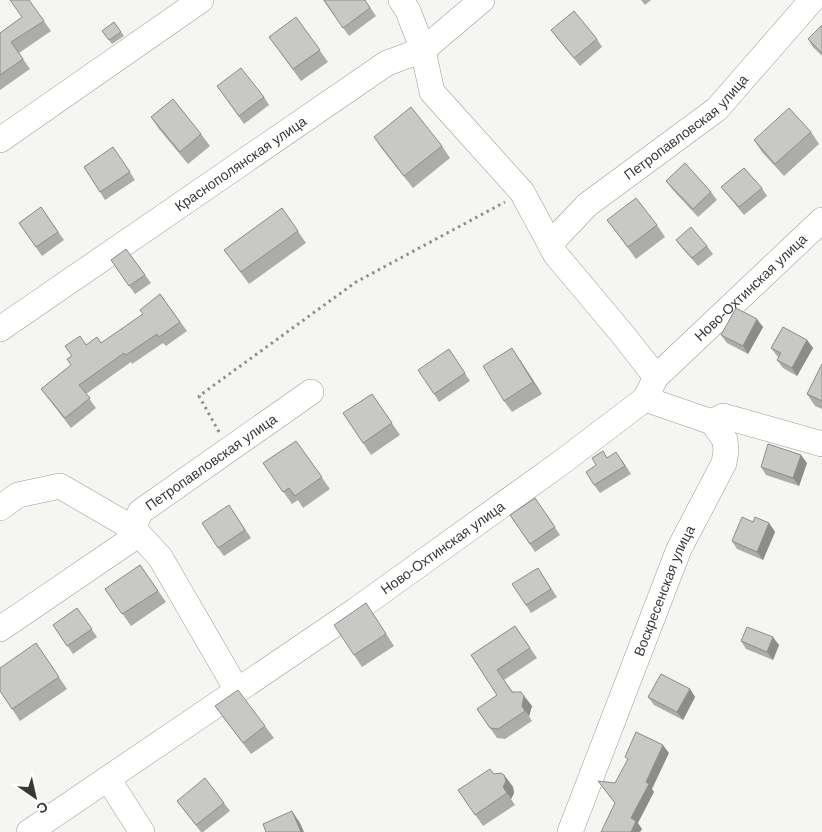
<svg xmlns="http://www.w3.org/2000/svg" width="822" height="832" viewBox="0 0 822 832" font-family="Arial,sans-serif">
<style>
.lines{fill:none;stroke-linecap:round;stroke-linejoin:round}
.minor-casing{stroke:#9a9b97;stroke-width:26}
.path{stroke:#8f8f8d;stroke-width:3;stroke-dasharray:2.5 4;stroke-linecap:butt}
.minor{stroke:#fff;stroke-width:25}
.wall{fill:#acada9}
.shaded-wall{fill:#8c8d8a}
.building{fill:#c8c9c5;stroke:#8c8d8a}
.labels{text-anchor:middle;stroke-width:4;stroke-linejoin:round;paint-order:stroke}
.street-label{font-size:14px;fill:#383837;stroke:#fff}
</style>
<rect width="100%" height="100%" fill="#f5f6f2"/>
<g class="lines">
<defs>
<g id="minor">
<path d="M401 0 408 11 423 50 432 92 522 192 556 255 624 336 656 377"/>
<path d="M0 140 201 0"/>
<path id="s1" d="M550 244 587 205 717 109 812 0"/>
<path id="s2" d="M0 329 387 63 423 50 482 0"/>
<path d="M712 422 723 416 822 444"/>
<path d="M0 508 18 495 60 486 134 529 160 557 237 690"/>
<path id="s3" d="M0 629 129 541 140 512 311 392"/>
<path d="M108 779 142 832"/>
<path id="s4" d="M29 832 356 610 562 462 645 399 656 377 822 220"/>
<path id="s5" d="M570 832 679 549 724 463 726 451 725 440 712 422 645 399"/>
</g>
</defs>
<!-- minor casing -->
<use href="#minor" class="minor-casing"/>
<!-- path -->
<path class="path" d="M219 432 199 396 356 282 505 202"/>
<!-- minor -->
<use href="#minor" class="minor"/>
</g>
<!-- wall -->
<g class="wall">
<path d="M29 0 51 31 19 53 30 69 0 90V33L22 17Z"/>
<path d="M323 0H365L376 16 349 36Z"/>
<path d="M641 0H651L645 5Z"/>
<path d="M296 17 328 62 301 81 269 37Z"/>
<path d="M114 22 124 36 112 44 102 31Z"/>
<path d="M822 25V56L813 47 808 39Z"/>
<path d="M551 30 597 39 602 47 580 66 557 38Z"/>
<path d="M217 86 264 97 269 105 244 124Z"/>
<path d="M151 117 201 134 210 146 188 164 159 129Z"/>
<path d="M811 132 819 144 784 176 762 152 754 140Z"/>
<path d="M374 137 442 146 450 158 413 188 382 149Z"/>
<path d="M113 147 135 180 105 200 84 167Z"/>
<path d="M666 181 711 192 717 200 698 217 672 189Z"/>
<path d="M721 187 762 188 767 196 744 215Z"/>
<path d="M41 207 64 240 42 256 19 223Z"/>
<path d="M282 208 306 243 249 284 224 250Z"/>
<path d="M607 220 657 225 665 237 636 259Z"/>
<path d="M676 240 707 246 713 254 698 266 682 248Z"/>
<path d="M126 249 151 283 135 294 111 260Z"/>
<path d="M160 294 187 331 166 346 163 343 132 364 131 362 86 394 96 408 71 428 41 389 71 365 86 345 101 343 143 314Z"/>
<path d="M763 327 748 354 727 343 721 335Z"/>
<path d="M807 340 813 348 797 376 783 368 777 360 779 357 777 356 771 348Z"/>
<path d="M449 349 470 381 439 402 434 394Z"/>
<path d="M520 360 542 394 512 412 504 401Z"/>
<path d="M822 364V409L815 406 807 394Z"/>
<path d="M372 394 400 435 371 455 343 413Z"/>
<path d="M296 441 330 489 303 508 298 500 292 504 263 463Z"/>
<path d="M607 457 622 460 631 474 600 493 594 485 596 465Z"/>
<path d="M807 463 799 486 766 475 761 467Z"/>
<path d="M535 498 560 535 535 552 510 515Z"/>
<path d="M229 505 251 538 224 556 218 548Z"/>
<path d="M753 522 769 523 775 532 763 560 737 549 732 541Z"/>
<path d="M140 565 166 602 131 626 105 589Z"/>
<path d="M543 576 557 597 531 613 526 605Z"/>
<path d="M77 608 97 637 73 654 53 625Z"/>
<path d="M374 615 394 646 362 667 354 655Z"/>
<path d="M515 626 537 658 504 680 513 692 524 696 532 706 529 716 532 721 505 739 497 738 477 709 497 695 471 655Z"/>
<path d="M741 641 779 645 773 660 746 649Z"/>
<path d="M36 643 67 689 20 721 0 691Z"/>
<path d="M690 689 695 697 683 720 654 705 648 697Z"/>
<path d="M215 706 265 726 274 738 251 754Z"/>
<path d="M494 774 504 775 513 787 514 793 511 799 515 805 483 826 458 790Z"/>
<path d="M177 801 224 803 230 811 203 832H201Z"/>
</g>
<!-- shaded-wall -->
<g class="shaded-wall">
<path d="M757 319 763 327 748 354 743 346Z"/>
<path d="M807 340 813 348 797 376 792 368Z"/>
<path d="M512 348 520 360 542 394 533 382Z"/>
<path d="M801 455 807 463 799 486 793 478Z"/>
<path d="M769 523 775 532 763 560 757 552Z"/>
<path d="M773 637 779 645 773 660 767 652Z"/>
<path d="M690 689 695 697 683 720 677 712Z"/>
<path d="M524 696 532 706 529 716 522 706Z"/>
<path d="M663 745 669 753 652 789 654 792 638 823 642 829 640 832H631V818L646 782Z"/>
<path d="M504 775 513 787 514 793 511 799 515 805 503 787Z"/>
<path d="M292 811 300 823 304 832H301Z"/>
</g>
<!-- building -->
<g class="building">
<path d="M10 0H29L44 21 11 42 23 59 0 75V33L22 17Z"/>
<path d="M324 0H365L370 8 343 28Z"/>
<path d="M574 11 597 39 574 58 551 30Z"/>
<path d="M296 17 320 50 293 69 269 37Z"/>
<path d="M114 22 121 32 109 40 102 31Z"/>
<path d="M822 25V53L808 39Z"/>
<path d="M241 68 264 97 239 116 217 86Z"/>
<path d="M173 99 201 134 180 152 151 117Z"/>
<path d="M411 107 442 146 404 176 374 137Z"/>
<path d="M789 108 811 132 775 164 754 140Z"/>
<path d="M113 147 130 172 100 192 84 167Z"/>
<path d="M685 163 711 192 693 209 666 181Z"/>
<path d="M744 168 762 188 739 207 721 187Z"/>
<path d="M636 198 657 225 628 247 607 220Z"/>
<path d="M41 207 58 232 36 247 19 223Z"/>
<path d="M282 208 298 231 241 272 224 250Z"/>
<path d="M691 227 707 246 692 258 676 240Z"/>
<path d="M126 249 145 275 129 286 111 260Z"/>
<path d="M160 294 180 322 159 337 157 334 126 355 124 353 79 385 90 398 65 418 41 389 71 365 67 359 72 356 65 346 80 336 86 345 97 337 101 343 143 314 140 310Z"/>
<path d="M736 308 757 319 743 346 721 335Z"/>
<path d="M783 327 807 340 792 368 777 360 781 353 771 348Z"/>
<path d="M512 348 533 382 504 401 483 366Z"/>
<path d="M449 349 465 373 434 394 418 370Z"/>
<path d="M822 364V401L807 394Z"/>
<path d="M372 394 392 423 363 443 343 413Z"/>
<path d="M296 441 322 477 295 496 289 488 283 492 263 463Z"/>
<path d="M768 444 801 455 793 478 761 467Z"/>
<path d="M603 451 607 458 616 452 625 466 594 485 586 472 596 465 592 458Z"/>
<path d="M535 498 555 527 530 544 510 515Z"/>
<path d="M229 505 245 530 218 548 202 523Z"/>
<path d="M742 517 753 522 755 517 769 523 757 552 732 541Z"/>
<path d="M140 565 158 591 122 614 105 589Z"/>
<path d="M538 568 551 589 526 605 512 584Z"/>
<path d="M366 603 386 634 354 655 334 625Z"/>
<path d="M77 608 92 629 67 646 53 625Z"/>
<path d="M515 626 530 648 497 670 512 692H521L524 696 522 706 525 711 498 729 490 728 477 709 497 695 471 655Z"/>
<path d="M747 627 773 637 767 652 741 641Z"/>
<path d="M36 643 59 677 12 709 0 691V668Z"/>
<path d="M661 674 690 689 677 712 648 697Z"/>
<path d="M238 690 265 726 243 743 215 706Z"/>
<path d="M636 732 663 745 646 782 649 784 631 818 636 821 631 832H601L615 803 598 781 615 783 628 759 625 757Z"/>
<path d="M490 769 494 774 501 773 504 775 506 781 503 787 507 793 475 815 458 790Z"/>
<path d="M205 778 224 803 196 825 177 801Z"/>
<path d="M292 811 301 832H266L263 824Z"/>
</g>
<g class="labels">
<!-- street labels -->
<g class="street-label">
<text dy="5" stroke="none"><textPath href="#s1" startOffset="180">Петропавловская улица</textPath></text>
<text dy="5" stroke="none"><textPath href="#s2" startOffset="292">Краснополянская улица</textPath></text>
<text dy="5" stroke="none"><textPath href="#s4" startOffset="908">Ново-Охтинская улица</textPath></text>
<text dy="5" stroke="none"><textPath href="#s3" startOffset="274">Петропавловская улица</textPath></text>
<text dy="5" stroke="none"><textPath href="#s4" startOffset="502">Ново-Охтинская улица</textPath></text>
<text dy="5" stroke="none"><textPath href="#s5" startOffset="259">Воскресенская улица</textPath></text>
</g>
</g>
<!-- north arrow -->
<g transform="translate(35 797) rotate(146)" stroke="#ffffff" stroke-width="4" paint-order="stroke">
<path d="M0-4L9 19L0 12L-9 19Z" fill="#383837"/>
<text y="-8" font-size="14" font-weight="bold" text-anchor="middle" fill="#383837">С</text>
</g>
</svg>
